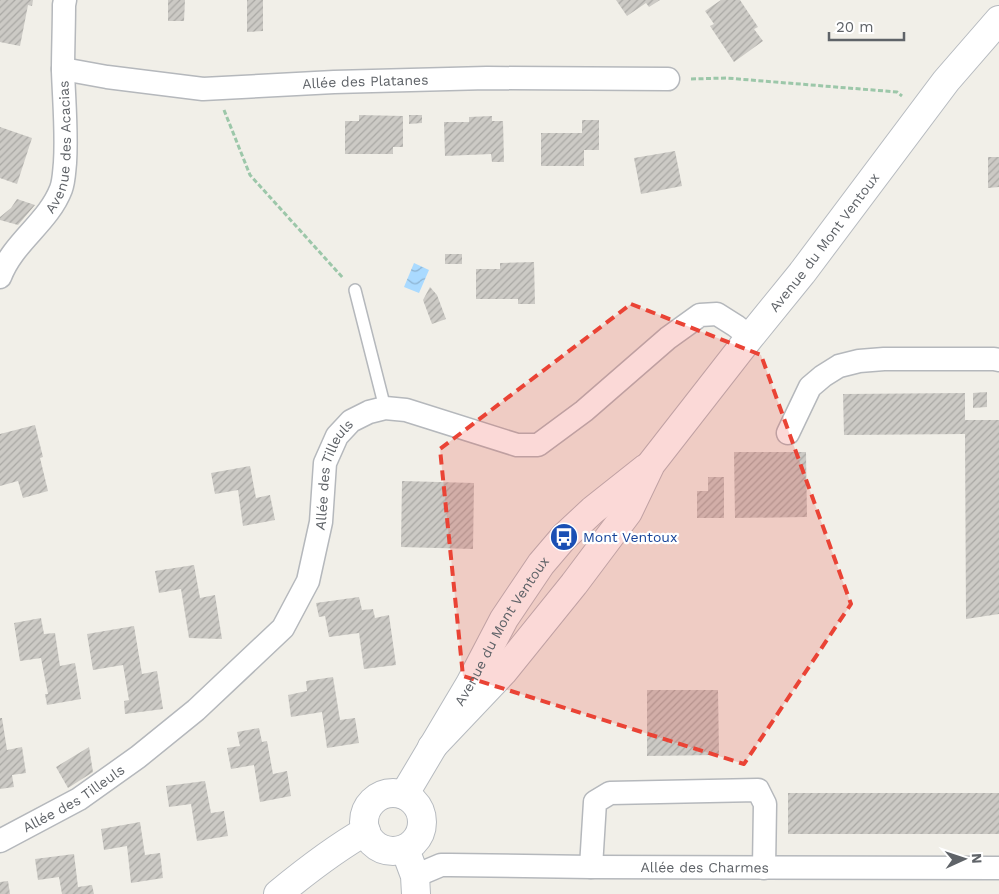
<svg xmlns="http://www.w3.org/2000/svg" width="999" height="894" viewBox="0 0 999 894" font-family="'Work Sans',sans-serif">
<style>
.water{fill:url(#water-waves)}
.building{fill:url(#building-hatch)}
.lines{fill:none;stroke-linecap:round;stroke-linejoin:round}
.lane-casing{stroke:#b5b8bc;stroke-width:14}
.street-casing{stroke:#b5b8bc;stroke-width:25}
.secondary-casing{stroke:#b6babf;stroke-width:30}
.path{stroke:#9cc7a9;stroke-width:3;stroke-dasharray:5 2.5;stroke-linecap:butt}
.lane{stroke:#fff;stroke-width:11}
.street{stroke:#fff;stroke-width:22}
.secondary{stroke:#fff;stroke-width:28}
.marked{fill:#ea4335;fill-opacity:0.2;stroke:#ea4335;stroke-width:4;stroke-dasharray:10 6;stroke-linejoin:round}
.labels{text-anchor:middle;stroke-width:4.5;stroke-linejoin:round;paint-order:stroke}
.street-label{font-size:14px;fill:#5f6368;stroke:#fff}
.transit-label{font-size:14px;fill:#164399;stroke:#fff;text-anchor:start}
</style>
<defs>
<pattern id="water-waves" width="16" height="10" patternUnits="userSpaceOnUse" patternTransform="scale(1.25)"><rect width="16" height="10" fill="#aadaff"/><path d="M0 5q4-4 8 0t8 0" fill="none" stroke="#8eb4d2"/></pattern>
<pattern id="building-hatch" width="6" height="6" patternUnits="userSpaceOnUse" patternTransform="scale(1.25)"><rect width="6" height="6" fill="#cccac5"/><path d="M-1 1l2-2M0 6l6-6M5 7l2-2" fill="none" stroke="#a9a8a4"/></pattern>
</defs>
<rect width="100%" height="100%" fill="#f1efe8"/>
<!-- water -->
<path class="water" d="M414 263 429 270 419 293 404 287Z"/>
<!-- building -->
<g class="building">
<path d="M0 0H33L32 6 28 5 20 46 0 42Z"/>
<path d="M168 0H185L184 21H168Z"/>
<path d="M247 0H263V31L247 32Z"/>
<path d="M616 0H660L649 7 646 3 627 16Z"/>
<path d="M721 0H740L758 27 754 29 763 41 734 62 710 26 714 24 705 11Z"/>
<path d="M359 115 403 116V147H393V154H345V121H359Z"/>
<path d="M409 115H422V123L409 124Z"/>
<path d="M492 116V121H503L504 162H492L491 154 445 156 444 122H469V117Z"/>
<path d="M582 120H599V150H584V166H541V133H582Z"/>
<path d="M0 127 32 138 17 184 0 178Z"/>
<path d="M675 151 682 186 641 194 634 158Z"/>
<path d="M988 157H999V187L988 188Z"/>
<path d="M17 199 35 205 18 225 0 220V217L11 208Z"/>
<rect x="445" y="254" width="17" height="10"/>
<path d="M534 262 535 304H518V299H476V269H500V263Z"/>
<path d="M430 287 437 295 446 319 432 324 423 300Z"/>
<path d="M987 392V407L973 408V393Z"/>
<path d="M965 393V420H999V614L966 619 965 434 844 435 843 394Z"/>
<path d="M35 425 43 457 40 458 48 491 23 498 18 481 0 486V434Z"/>
<path d="M734 452H806L807 517 735 518Z"/>
<path d="M250 466 256 498 270 495 275 520 243 526 238 490 215 494 211 473Z"/>
<path d="M708 477H724V518H697V491H708Z"/>
<path d="M402 481 474 483 473 549 401 547Z"/>
<path d="M194 565 200 598 215 595 222 639 189 638 181 589 159 593 155 571Z"/>
<path d="M359 597 362 610 373 609 375 618 389 615 396 665 364 669 359 633 329 637 325 616 319 617 316 603Z"/>
<path d="M41 618 44 634 55 633 60 666 75 663 81 699 47 705 45 694H48L41 658 20 661 14 623Z"/>
<path d="M134 626 142 674 157 671 163 709 125 714 124 701 129 700 123 665 93 670 87 634Z"/>
<path d="M333 677 340 720 355 718 359 743 327 748 322 712 291 717 288 695 307 691 306 681Z"/>
<path d="M647 690H718L719 755 647 756Z"/>
<path d="M0 718H2L7 750 22 747 26 773 12 775 14 787 0 789Z"/>
<path d="M259 728 262 742 267 741 273 774 287 771 291 796 260 802 254 765 231 769 227 748 240 746 237 732Z"/>
<path d="M89 747 93 772 68 788 56 767Z"/>
<path d="M205 781 211 813 224 811 228 836 197 841 191 804 169 807 166 786Z"/>
<rect x="788" y="793" width="211" height="41"/>
<path d="M140 822 145 855 160 853 163 878 131 883 127 846 104 850 101 829Z"/>
<path d="M74 854 78 887 92 885 94 894H62L59 877 38 880 35 859Z"/>
<path d="M8 881 10 894H0V882Z"/>
</g>
<g class="lines">
<defs>
<path id="lane" d="M355 290 385 408"/>
<g id="street">
<path id="s1" d="M63 69 107 77 203 89 334 82 487 78 668 79"/>
<path id="s2" d="M0 277C13 242 48 223 61 189 64 181 64 172 65 163 67 132 64 101 63 71 63 49 64 27 64 5L65 0"/>
<path d="M788 433 810 387 823 376 839 366 859 361 884 359H994L999 360"/>
<path id="s3" d="M0 841 79 799 138 757 196 710 283 628 308 581 321 522 325 463 337 436 351 421 369 412 385 408 406 410 517 445H538L584 411 668 338 700 315 717 314 736 326 750 337"/>
<path d="M591 867 595 802 610 793 758 790 765 804 764 868"/>
<path id="s4" d="M415 876 441 865H450L591 867 999 868"/>
</g>
<g id="secondary">
<path id="s5" d="M432 747 503 672 574 584 628 512 651 464 750 337 802 273 946 81 999 20"/>
<circle cx="393" cy="822" r="29"/>
<path id="s6" d="M404 795 470 684 504 619 541 564 564 537 593 510 646 468"/>
<path d="M405 849 415 876 416 894"/>
<path d="M278 894C306 871 334 849 366 831"/>
</g>
</defs>
<!-- lane casing -->
<use href="#lane" class="lane-casing"/>
<!-- street casing -->
<use href="#street" class="street-casing"/>
<!-- secondary casing -->
<use href="#secondary" class="secondary-casing"/>
<!-- path -->
<g class="path">
<path d="M691 79 726 78 897 92 902 96"/>
<path d="M224 110 250 175 343 278"/>
</g>
<!-- lane -->
<use href="#lane" class="lane"/>
<!-- street -->
<use href="#street" class="street"/>
<!-- secondary -->
<use href="#secondary" class="secondary"/>
</g>
<!-- marked area -->
<path class="marked" d="M631 304 761 355 851 604 744 764 463 676 440 449Z"/>
<!-- icons -->
<defs>
<symbol id="bus-disc" viewBox="-11 -11 22 22"><circle r="9.5" fill="#1a4fb4" stroke="#fff"/><path d="M-5-6H5V4H4V6H2V4H-2V6H-4V4H-5ZM-3.5-4V0h7V-4ZM-3.5 1.2v1.5H-2V1.2ZM2 1.2v1.5H3.5V1.2Z" fill="#fff"/></symbol>
</defs>
<g fill-rule="evenodd">
<use href="#bus-disc" x="548" y="521" width="32" height="32"/>
</g>
<g class="labels">
<!-- street labels -->
<g class="street-label">
<text dy="5" stroke="none"><textPath href="#s1" startOffset="304">Allée des Platanes</textPath></text>
<text dy="5" stroke="none"><textPath href="#s2" startOffset="149">Avenue des Acacias</textPath></text>
<text dy="5" stroke="none"><textPath href="#s5" startOffset="641">Avenue du Mont Ventoux</textPath></text>
<text dy="5" stroke="none"><textPath href="#s3" startOffset="520">Allée des Tilleuls</textPath></text>
<text dy="5" stroke="none"><textPath href="#s6" startOffset="191">Avenue du Mont Ventoux</textPath></text>
<text dy="5" stroke="none"><textPath href="#s3" startOffset="85">Allée des Tilleuls</textPath></text>
<text dy="5" stroke="none"><textPath href="#s4" startOffset="292">Allée des Charmes</textPath></text>
</g>
<!-- transit labels -->
<g class="transit-label">
<text x="583" y="542">Mont Ventoux</text>
</g>
</g>
<!-- north arrow -->
<g transform="translate(964 859) rotate(87)" stroke="#ffffff" stroke-width="4" paint-order="stroke">
<path d="M0-4L9 19L0 12L-9 19Z" fill="#5f6368"/>
<text y="-8" font-size="14" font-weight="bold" text-anchor="middle" fill="#5f6368">N</text>
</g>
<!-- scale -->
<path d="M829 32v8h75v-8" fill="none" stroke="#5f6368" stroke-width="2.5"/>
<text x="836" y="32" font-size="15" fill="#5f6368" stroke="#ffffff" stroke-width="4" paint-order="stroke">20 m</text>
</svg>
